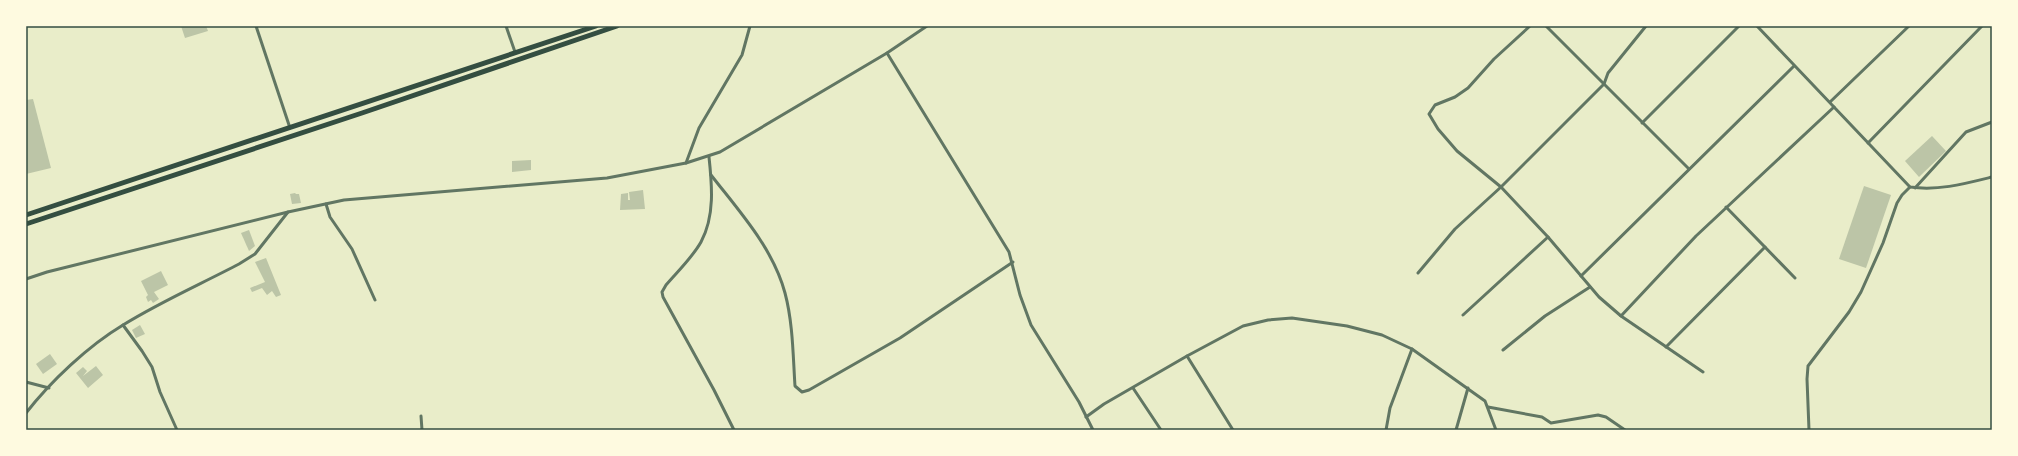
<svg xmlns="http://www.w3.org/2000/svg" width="2018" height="456" viewBox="0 0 2018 456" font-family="Roboto,sans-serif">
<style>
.building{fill:#bcc5a7}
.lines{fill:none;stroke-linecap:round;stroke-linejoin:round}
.minor{stroke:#617663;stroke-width:3}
.trunk{stroke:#344e41;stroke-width:5}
.neatline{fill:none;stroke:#344e41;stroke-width:1.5}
</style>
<rect width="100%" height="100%" fill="#e9edc9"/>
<!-- building -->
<g class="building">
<path d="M181 26H206L208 31 185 38Z"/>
<path d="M33 99 51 168 26 174V100Z"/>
<path d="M1932 136 1946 151 1919 177 1905 161Z"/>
<path d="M531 160V170L512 172V161Z"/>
<path d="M1864 186 1891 195 1866 268 1839 259Z"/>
<path d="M643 190 645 209 620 210 621 194 628 193V200H630L629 192Z"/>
<path d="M295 193 296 194H299L301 203 292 204 290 194Z"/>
<path d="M249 230 255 246 249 251 241 233Z"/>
<path d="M266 258 281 295 276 297 272 291 267 295 262 288 252 292 250 288 265 282 255 262Z"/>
<path d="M161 271 168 285 154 292 159 299 153 303 151 300 148 302 146 297 148 295 141 281Z"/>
<path d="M140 325 145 334 136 338 132 330Z"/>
<path d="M50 354 57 364 43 374 36 364Z"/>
<path d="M96 366 103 375 88 388 76 373 83 367 87 371 83 376Z"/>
</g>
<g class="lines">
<!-- minor -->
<g class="minor">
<path d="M256 26 290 128"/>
<path d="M506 26 515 52"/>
<path d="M1530 26 1494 59 1468 88 1455 97 1435 105 1429 114 1438 129 1457 151 1501 187 1548 237 1599 297 1621 316 1703 372"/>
<path d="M1546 26 1689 169"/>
<path d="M1757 26 1910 187C1938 191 1964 184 1992 177"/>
<path d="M887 53 1009 252 1020 295 1031 325 1079 402 1093 430"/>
<path d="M1830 102 1909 26"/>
<path d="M1642 123 1739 26"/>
<path d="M1868 143 1982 26"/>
<path d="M709 157C712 185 715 216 701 242 692 258 677 272 666 285L662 292 663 297 714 390 734 430"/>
<path d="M686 163 699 128 742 55 750 26"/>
<path d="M711 175C739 211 773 248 785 293 793 323 793 356 795 386L802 392 809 390 900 338 1013 262"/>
<path d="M1915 188 1966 132 1992 122"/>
<path d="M326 204 330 217 352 249 375 300"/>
<path d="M1726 207 1795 278"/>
<path d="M1418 273 1455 229 1501 187 1604 84 1608 73 1646 26"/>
<path d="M1581 276 1794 66"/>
<path d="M26 279 47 272 288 212 344 200 607 178 686 163 720 152 887 53 927 26"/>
<path d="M1463 315 1548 237"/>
<path d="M1621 316 1696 236 1834 107"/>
<path d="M123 325 142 351 152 367 160 392 177 430"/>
<path d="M1666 347 1765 247"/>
<path d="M1503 350 1545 316 1590 287"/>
<path d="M1187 356 1233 430"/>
<path d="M26 382 49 388"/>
<path d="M1133 388 1161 430"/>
<path d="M1488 407 1542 417 1551 423 1598 415 1606 417 1625 430"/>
<path d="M26 413C51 381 88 346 123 325 160 302 201 284 239 264L255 254 288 212"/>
<path d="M421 416 422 430"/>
<path d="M1086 417 1104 404 1187 356 1243 326 1268 320 1292 318 1347 326 1382 335 1412 349 1485 401 1496 430"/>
<path d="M1386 430 1390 408 1412 349"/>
<path d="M1456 430 1468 388"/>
<path d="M1809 430 1807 379 1808 366 1849 312 1861 292 1883 243 1897 203 1902 195 1910 187"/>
</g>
<!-- trunk -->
<g class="trunk">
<path d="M26 215 596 26"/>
<path d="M26 224 362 113 617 26"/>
</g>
</g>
<!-- border -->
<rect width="2018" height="456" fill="none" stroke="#fefae0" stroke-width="54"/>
<rect x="27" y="27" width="1964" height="402" class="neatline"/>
</svg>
